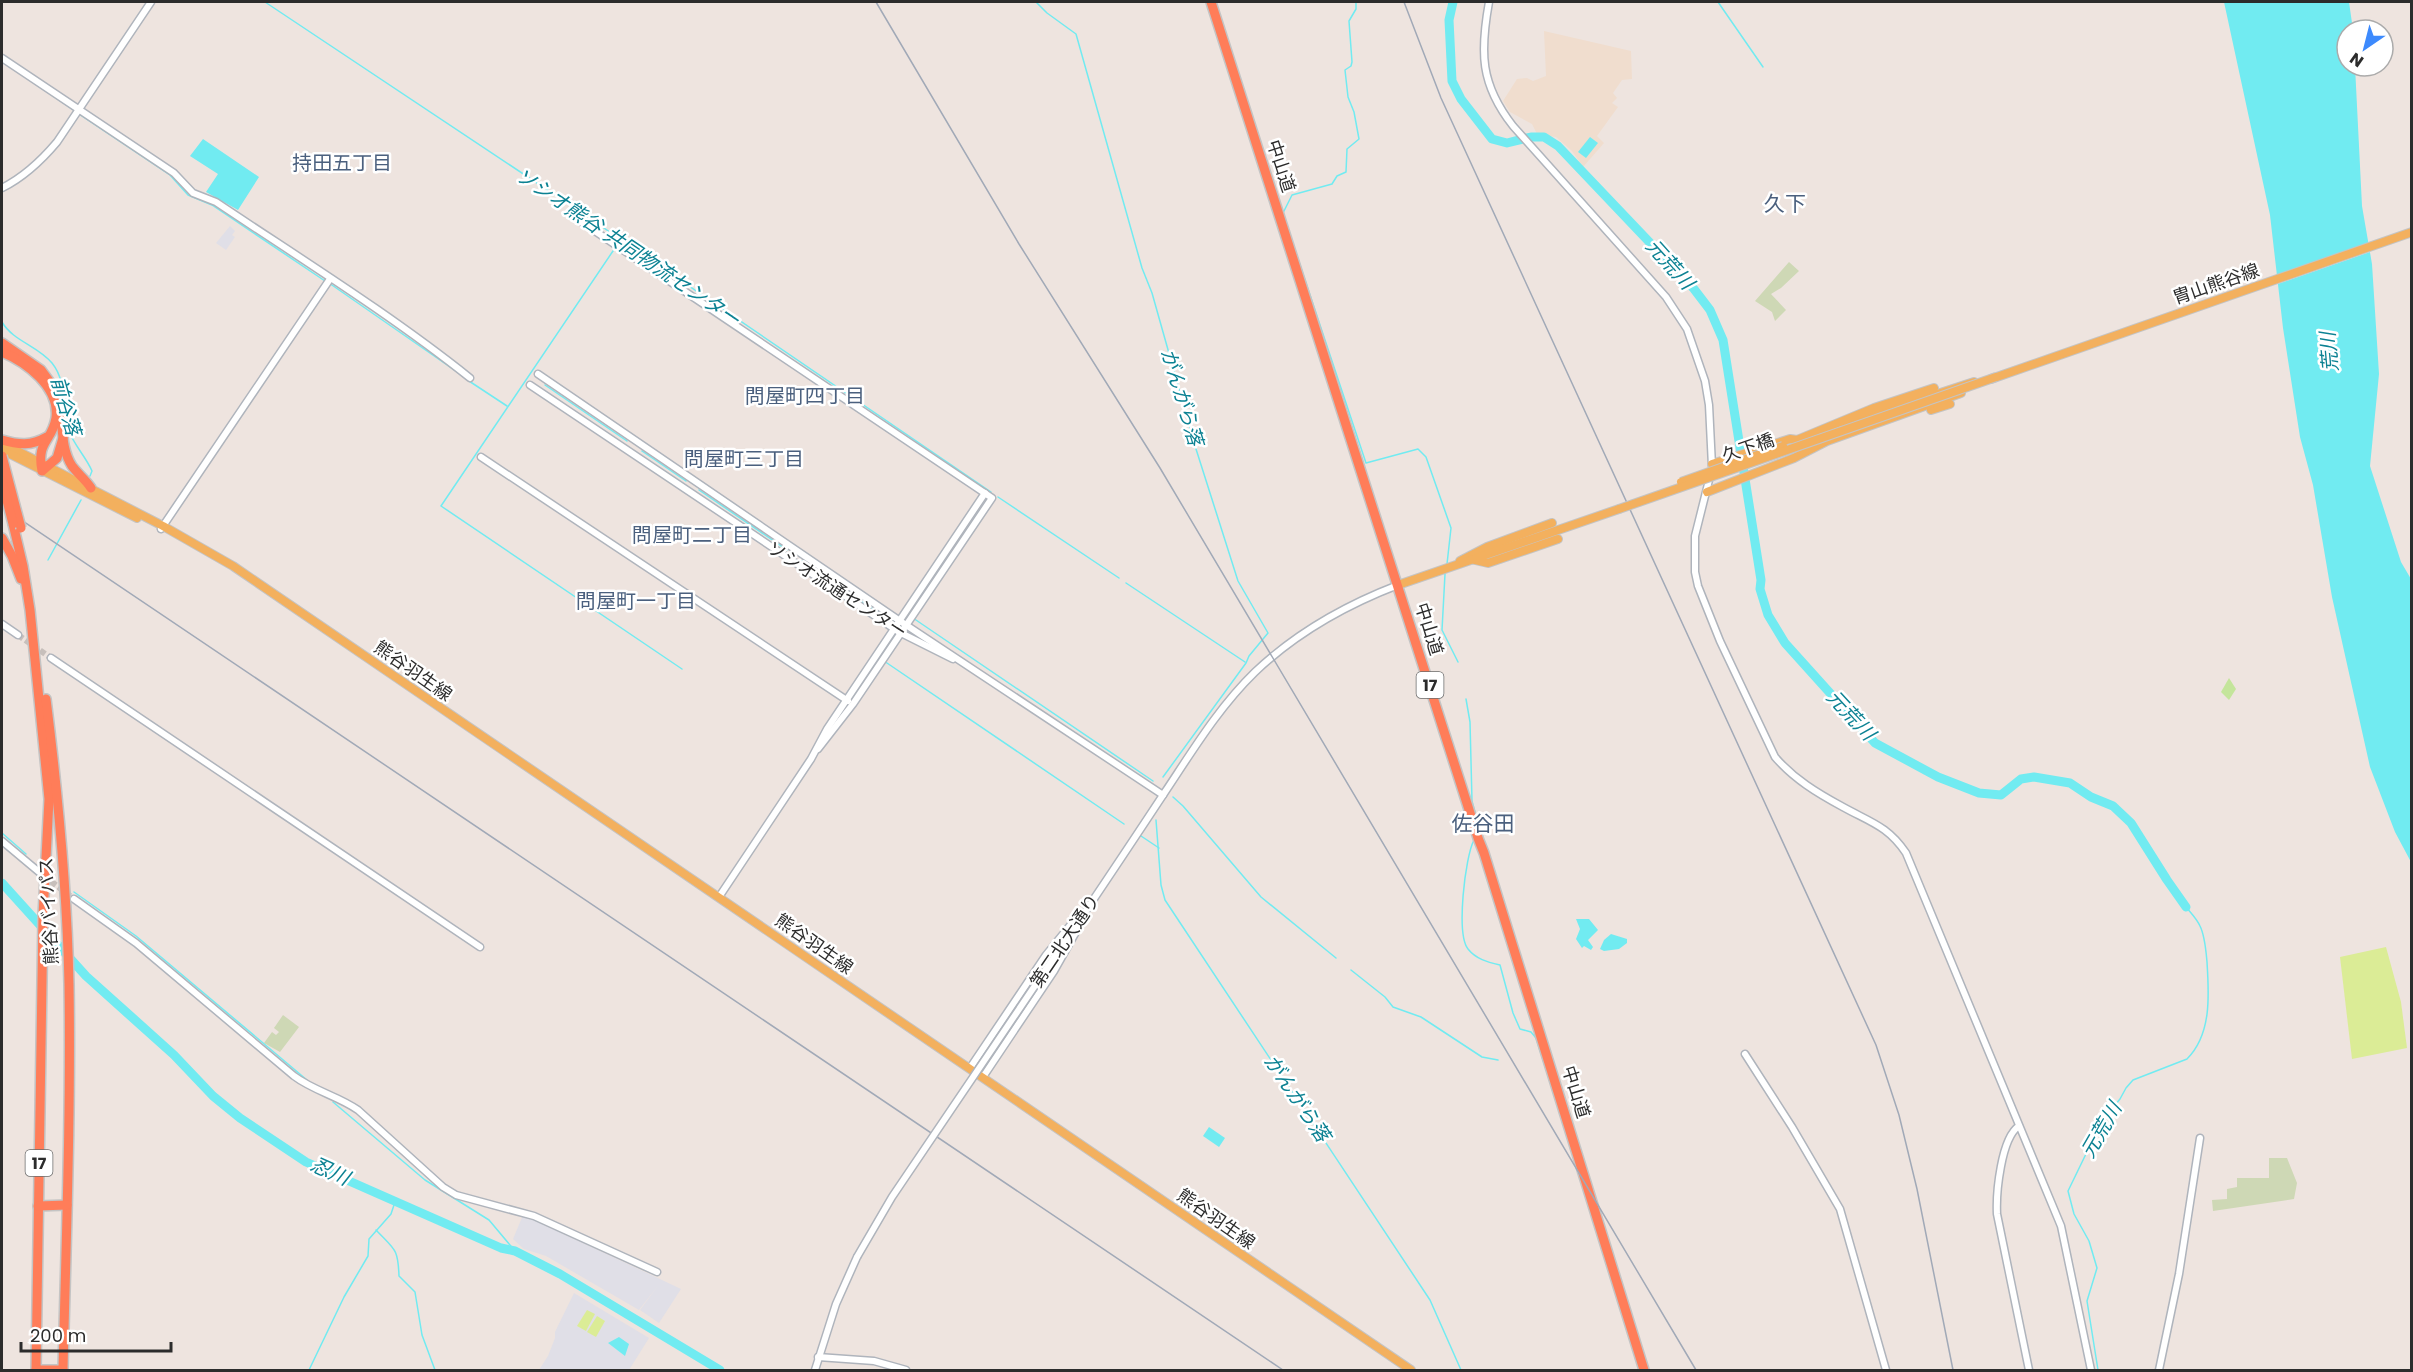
<svg xmlns="http://www.w3.org/2000/svg" width="2413" height="1372" viewBox="0 0 2413 1372" font-family="Poppins,'Noto Sans JP',sans-serif">
<style>
.industrial{fill:#e0dfe7}
.education{fill:#f0ddce}
.green{fill:#c4e59b}
.cemetery{fill:#ced8b5}
.pitch{fill:#dbec96}
.water{fill:#71ebf1}
.pier{fill:#eee4df}
.lines{fill:none;stroke-linecap:round;stroke-linejoin:round}
.stream{stroke:#71ebf1;stroke-width:1.5}
.river{stroke:#71ebf1;stroke-width:9}
.minor-tunnel{stroke:#c7bfbb;stroke-width:6;stroke-dasharray:6 3;stroke-linecap:butt}
.minor-casing{stroke:#afb4bc;stroke-width:9}
.major-casing{stroke:#c4c4c4;stroke-width:10}
.highway-casing{stroke:#c4c4c4;stroke-width:12}
.minor{stroke:#fff;stroke-width:6}
.major{stroke:#f3b05e;stroke-width:8}
.highway{stroke:#ff7d59;stroke-width:9}
.rail{stroke:#a1a9b7;stroke-width:1.5}
.minor-bridge-casing{stroke:#afb4bc;stroke-width:9;stroke-linecap:butt}
.major-bridge-casing{stroke:#c4c4c4;stroke-width:10;stroke-linecap:butt}
.highway-bridge-casing{stroke:#c4c4c4;stroke-width:12;stroke-linecap:butt}
.minor-bridge{stroke:#fff;stroke-width:6}
.major-bridge{stroke:#f3b05e;stroke-width:8}
.highway-bridge{stroke:#ff7d59;stroke-width:9}
.labels{text-anchor:middle;stroke-width:5;stroke-linejoin:round;paint-order:stroke}
.shield{fill:#fff;stroke:#6b6b6b;stroke-width:1.5}
.shield-label{font-size:16px;font-weight:bold;fill:#2c2c2c}
.street-label{font-size:18px;fill:#2c2c2c;stroke:#fff}
.neighbourhood-label{font-size:20px;fill:#4b607e;stroke:#fff}
.water-label{font-size:20px;font-style:italic;fill:#0c8293;stroke:#fff}
.quarter-label{font-size:21px;fill:#4b607e;stroke:#fff}
</style>
<rect width="100%" height="100%" fill="#eee4df"/>
<!-- industrial -->
<g class="industrial">
<path d="M230 226 235 231 232 235 235 237 226 250 216 243Z"/>
<path d="M523 1215 662 1280 681 1289 659 1323 640 1310 657 1287 639 1310 546 1256 524 1249 513 1239Z"/>
<path d="M574 1293 649 1338 629 1370H539L548 1356 555 1338V1332Z"/>
</g>
<!-- education -->
<path class="education" d="M1544 31 1631 51 1632 79 1622 80 1613 93 1617 98 1612 103 1618 107 1597 136 1604 143 1583 167 1572 151 1556 137 1537 134 1532 124 1510 112 1503 101 1517 79 1527 78 1533 81 1546 76Z"/>
<!-- green -->
<path class="green" d="M2229 678 2236 689 2229 700 2221 692Z"/>
<!-- cemetery -->
<g class="cemetery">
<path d="M1789 262 1799 271 1781 288 1771 294 1786 310 1775 321 1772 312 1755 301Z"/>
<path d="M283 1015 299 1027 280 1052 264 1043 272 1032 276 1035 279 1032 274 1028Z"/>
<path d="M2269 1158H2287L2297 1183 2294 1199 2213 1211 2212 1200 2227 1199V1189L2237 1187V1178H2269Z"/>
</g>
<!-- pitch -->
<g class="pitch">
<path d="M2386 947 2401 1002 2407 1048 2352 1059 2340 957Z"/>
<path d="M587 1310 595 1314 586 1331 577 1326Z"/>
<path d="M597 1316 605 1321 596 1337 587 1332Z"/>
</g>
<!-- water -->
<g class="water">
<path d="M2224 2H2349L2353 30H2347V66H2355L2362 206 2372 264 2379 374 2370 466 2401 562 2411 579V862L2395 832 2370 767 2332 597 2313 485 2300 437 2283 328 2270 215Z"/>
<path d="M1590 137 1598 143 1586 158 1578 152Z"/>
<path d="M203 139 259 177 238 210 206 192 218 174 190 156Z"/>
<path d="M1576 919H1589L1598 930 1588 940 1593 947 1591 950 1584 946 1582 948 1576 939 1580 929Z"/>
<path d="M1611 934 1627 939V943L1619 949 1604 951 1600 949 1604 940Z"/>
<path d="M1209 1127 1225 1138 1219 1147 1203 1136Z"/>
<path d="M619 1337 629 1344 625 1356 608 1343Z"/>
</g>
<!-- pier -->
<path class="pier" d="M2372 243 2373 251 2275 285 2274 277Z"/>
<g class="lines">
<!-- stream -->
<g class="stream">
<path d="M265 2 579 211 991 492"/>
<path d="M1036 2 1047 13 1076 34 1142 268 1152 293 1196 449 1238 581 1268 633 1249 656 1246 663 1163 777"/>
<path d="M1718 2 1763 67"/>
<path d="M12 68 75 111"/>
<path d="M79 114 170 175 188 195 212 205 325 281"/>
<path d="M1283 213 1292 195 1332 184 1337 176 1346 172 1347 149 1359 139 1354 112 1348 97 1345 70 1351 66 1352 62 1349 21 1356 9V2"/>
<path d="M1288 229 1366 463 1418 449 1426 457 1451 528 1447 564"/>
<path d="M615 248 441 506 682 669"/>
<path d="M329 283 463 376"/>
<path d="M2 322C13 341 38 346 52 363 68 383 61 408 69 431 74 445 86 457 92 471L90 476"/>
<path d="M469 381 507 406"/>
<path d="M545 385 627 441"/>
<path d="M642 451 686 481"/>
<path d="M699 490 787 550"/>
<path d="M998 497 1119 578"/>
<path d="M48 560 81 500"/>
<path d="M802 561 883 616"/>
<path d="M1445 574 1442 630 1458 662"/>
<path d="M1126 583 1245 662"/>
<path d="M913 618 1153 781"/>
<path d="M884 661 1124 824"/>
<path d="M1466 699 1470 722 1472 801 1479 828"/>
<path d="M1173 797 1183 806 1261 897 1336 958"/>
<path d="M1156 820 1161 885 1165 900 1430 1300 1461 1370"/>
<path d="M2 833 26 854"/>
<path d="M1141 836 1159 848"/>
<path d="M1474 840C1465 857 1456 934 1468 949 1476 959 1487 962 1500 965L1513 1013 1520 1029 1531 1032 1536 1038 1554 1094"/>
<path d="M74 892 136 936 307 1080"/>
<path d="M1351 970 1385 997 1393 1007 1421 1017 1482 1057 1498 1060"/>
<path d="M333 1102 425 1180 489 1220 515 1251"/>
<path d="M376 1230C395 1250 398 1248 399 1276L415 1292 422 1335 435 1370"/>
<path d="M309 1370 344 1297 368 1256 369 1239 391 1214 395 1202"/>
<path d="M2098 1370 2087 1301 2097 1268 2089 1241 2074 1214 2068 1191 2102 1121 2120 1099 2126 1088 2133 1080 2187 1059C2212 1034 2209 994 2207 962 2206 951 2205 936 2200 926 2197 919 2191 913 2186 907"/>
</g>
<!-- river -->
<g class="river">
<path d="M1453 2 1449 20 1452 81 1461 99 1492 139 1507 143 1531 137H1544L1558 146 1694 289 1710 310 1723 340 1761 580 1760 589 1768 615 1785 643 1875 743 1938 777 1979 793 2001 795 2021 779 2034 777 2070 783 2091 797 2113 806 2131 823 2167 880 2186 907"/>
<path d="M2 883 86 976 174 1055 213 1096 240 1118 306 1162 501 1248 515 1251 560 1274 720 1370"/>
</g>
<!-- minor-tunnel -->
<g class="minor-tunnel">
<path d="M18 635 51 658"/>
<path d="M44 876 74 899"/>
</g>
<defs>
<g id="minor">
<path d="M1489 2C1480 52 1480 84 1513 126L1666 297 1687 329 1705 381 1709 405 1712 466"/>
<path d="M2 58 174 173 193 193 216 202C301 259 390 314 470 378"/>
<path d="M2 188C24 177 41 161 57 142L151 2"/>
<path d="M577 219 992 498 853 704 818 749"/>
<path d="M538 374 900 621 1163 795"/>
<path d="M530 385 899 632 953 659"/>
<path d="M481 457 848 701"/>
<path d="M1710 476 1695 536V572L1698 586 1720 641 1775 757C1794 779 1817 793 1843 807 1870 822 1888 826 1906 853L2061 1226 2091 1370"/>
<path d="M161 529 330 279"/>
<path d="M2 624 18 635"/>
<path d="M51 658 480 947"/>
<path d="M2 841 39 872"/>
<path d="M719 897 811 759 827 729 985 493"/>
<path d="M74 899 136 943 294 1076C314 1091 338 1096 358 1110L443 1187 456 1195 534 1216 657 1272"/>
<path d="M1053 959C1091 904 1128 848 1165 792 1193 750 1219 707 1255 672 1296 633 1346 605 1398 585"/>
<path d="M1745 1054 1792 1127 1840 1209 1886 1370"/>
<path d="M970 1068 1046 955 1077 917"/>
<path d="M983 1077 1054 971 1077 930"/>
<path d="M2019 1126C2001 1138 1996 1193 1997 1214L2029 1370"/>
<path d="M818 1357 874 1361 906 1370"/>
<path d="M815 1370 836 1304 857 1257"/>
<path d="M2159 1370 2179 1274 2200 1138"/>
</g>
<g id="major">
<path d="M1991 379 2412 232"/>
<path d="M1931 410 1950 404"/>
<path d="M1846 424 1974 382"/>
<path d="M2 443 163 526 233 566 1411 1370"/>
<path d="M2 450 137 518"/>
<path d="M1712 464 1790 439 1797 440 1874 408 1934 388"/>
<path d="M1707 492 1794 458 1827 441 1961 393"/>
<path d="M1475 560 1488 563 1558 539"/>
<path d="M1460 561 1487 547 1552 523"/>
<path d="M1398 585 1619 509"/>
</g>
<g id="highway">
<path d="M1211 2 1478 838 1484 853 1644 1370"/>
<path d="M2 343 41 370 52 385"/>
<path d="M2 352C26 362 60 387 56 418 52 442 36 441 42 471L57 458 63 438"/>
<path d="M60 409C63 428 61 449 72 466 78 474 86 480 91 488"/>
<path d="M2 440C19 445 31 446 47 437"/>
<path d="M13 524 23 566 30 610 49 799 43 916 36 1370"/>
<path d="M2 538 12 556 21 579"/>
<path d="M46 699C58 794 67 889 69 984 71 1113 66 1242 63 1370"/>
<path d="M38 1206 67 1205"/>
<path d="M36 1370H63"/>
</g>
</defs>
<!-- minor casing -->
<use href="#minor" class="minor-casing"/>
<!-- major casing -->
<use href="#major" class="major-casing"/>
<!-- highway casing -->
<use href="#highway" class="highway-casing"/>
<!-- minor -->
<use href="#minor" class="minor"/>
<!-- major -->
<use href="#major" class="major"/>
<!-- highway -->
<use href="#highway" class="highway"/>
<!-- rail -->
<g class="rail">
<path d="M876 2 1019 244 1160 468 1696 1370"/>
<path d="M1404 2 1441 98 1876 1045 1899 1115 1917 1189 1953 1370"/>
<path d="M2 507 1283 1370"/>
</g>
<defs>
<path id="minor-bridge" d="M857 1257 892 1197 1053 959"/>
<g id="major-bridge">
<path d="M1681 482 1783 446"/>
<path d="M1619 509 1996 377"/>
</g>
<g id="highway-bridge">
<path d="M2 456 21 528"/>
<path d="M2 481 13 524"/>
</g>
</defs>
<!-- minor-bridge casing -->
<use href="#minor-bridge" class="minor-bridge-casing"/>
<!-- major-bridge casing -->
<use href="#major-bridge" class="major-bridge-casing"/>
<!-- highway-bridge casing -->
<use href="#highway-bridge" class="highway-bridge-casing"/>
<!-- minor-bridge -->
<use href="#minor-bridge" class="minor-bridge"/>
<!-- major-bridge -->
<use href="#major-bridge" class="major-bridge"/>
<!-- highway-bridge -->
<use href="#highway-bridge" class="highway-bridge"/>
</g>
<g class="labels">
<!-- shield labels -->
<g class="shield">
<rect x="1416.5" y="672" width="27" height="26" rx="4.5"/>
<rect x="25.5" y="1150" width="27" height="26" rx="4.5"/>
</g>
<g class="shield-label">
<text x="1430" y="691">17</text>
<text x="39" y="1169">17</text>
</g>
<!-- street labels -->
<g class="street-label">
<text transform="translate(1281 166) rotate(72)" y="6">中山道</text>
<text transform="translate(2216 284) rotate(-19)" y="6">胄山熊谷線</text>
<text transform="translate(1748 448) rotate(-19)" y="6">久下橋</text>
<text transform="translate(837 590) rotate(33)" y="6">ソシオ流通センター</text>
<text transform="translate(1429 629) rotate(73)" y="6">中山道</text>
<text transform="translate(413 671) rotate(35)" y="6">熊谷羽生線</text>
<text transform="translate(49 911) rotate(-93)" y="6">熊谷バイパス</text>
<text transform="translate(1065 941) rotate(-56)" y="6">第二北大通り</text>
<text transform="translate(814 944) rotate(35)" y="6">熊谷羽生線</text>
<text transform="translate(1576 1092) rotate(73)" y="6">中山道</text>
<text transform="translate(1216 1219) rotate(35)" y="6">熊谷羽生線</text>
</g>
<!-- neighbourhood labels -->
<g class="neighbourhood-label">
<text x="342" y="170">持田五丁目</text>
<text x="805" y="403">問屋町四丁目</text>
<text x="744" y="466">問屋町三丁目</text>
<text x="692" y="542">問屋町二丁目</text>
<text x="636" y="608">問屋町一丁目</text>
</g>
<!-- water labels -->
<g class="water-label">
<text transform="translate(628 247) rotate(34)" y="7">ソシオ熊谷 共同物流センター</text>
<text transform="translate(1670 264) rotate(48)" y="7">元荒川</text>
<text transform="translate(2329 352) rotate(-95)" y="7">荒川</text>
<text transform="translate(1182 397) rotate(73)" y="7">がんがら落</text>
<text transform="translate(66 406) rotate(74)" y="7">前谷落</text>
<text transform="translate(1851 715) rotate(47)" y="7">元荒川</text>
<text transform="translate(1297 1098) rotate(56)" y="7">がんがら落</text>
<text transform="translate(2101 1130) rotate(-60)" y="7">元荒川</text>
<text transform="translate(330 1171) rotate(24)" y="7">忍川</text>
</g>
<!-- quarter labels -->
<g class="quarter-label">
<text x="1785" y="211">久下</text>
<text x="1483" y="831">佐谷田</text>
</g>
</g>
<!-- border -->
<rect width="2413" height="1372" fill="none" stroke="#2c2c2c" stroke-width="6"/>
<!-- north arrow -->
<g transform="translate(2365 48) rotate(215)"><circle r="28" fill="#ffffff" stroke="#ababab" stroke-width="1.5"/>
<path d="M0-4.5L10 22L0 15L-10 22Z" fill="#3d8afd"/>
<text y="-9" font-size="16" font-weight="bold" text-anchor="middle" fill="#2c2c2c">N</text>
</g>
<!-- scale -->
<path d="M21 1342v9h150v-9" fill="none" stroke="#2c2c2c" stroke-width="3"/>
<text x="30" y="1342" font-size="18" fill="#2c2c2c" stroke="#ffffff" stroke-width="4.5" paint-order="stroke">200 m</text>
</svg>
